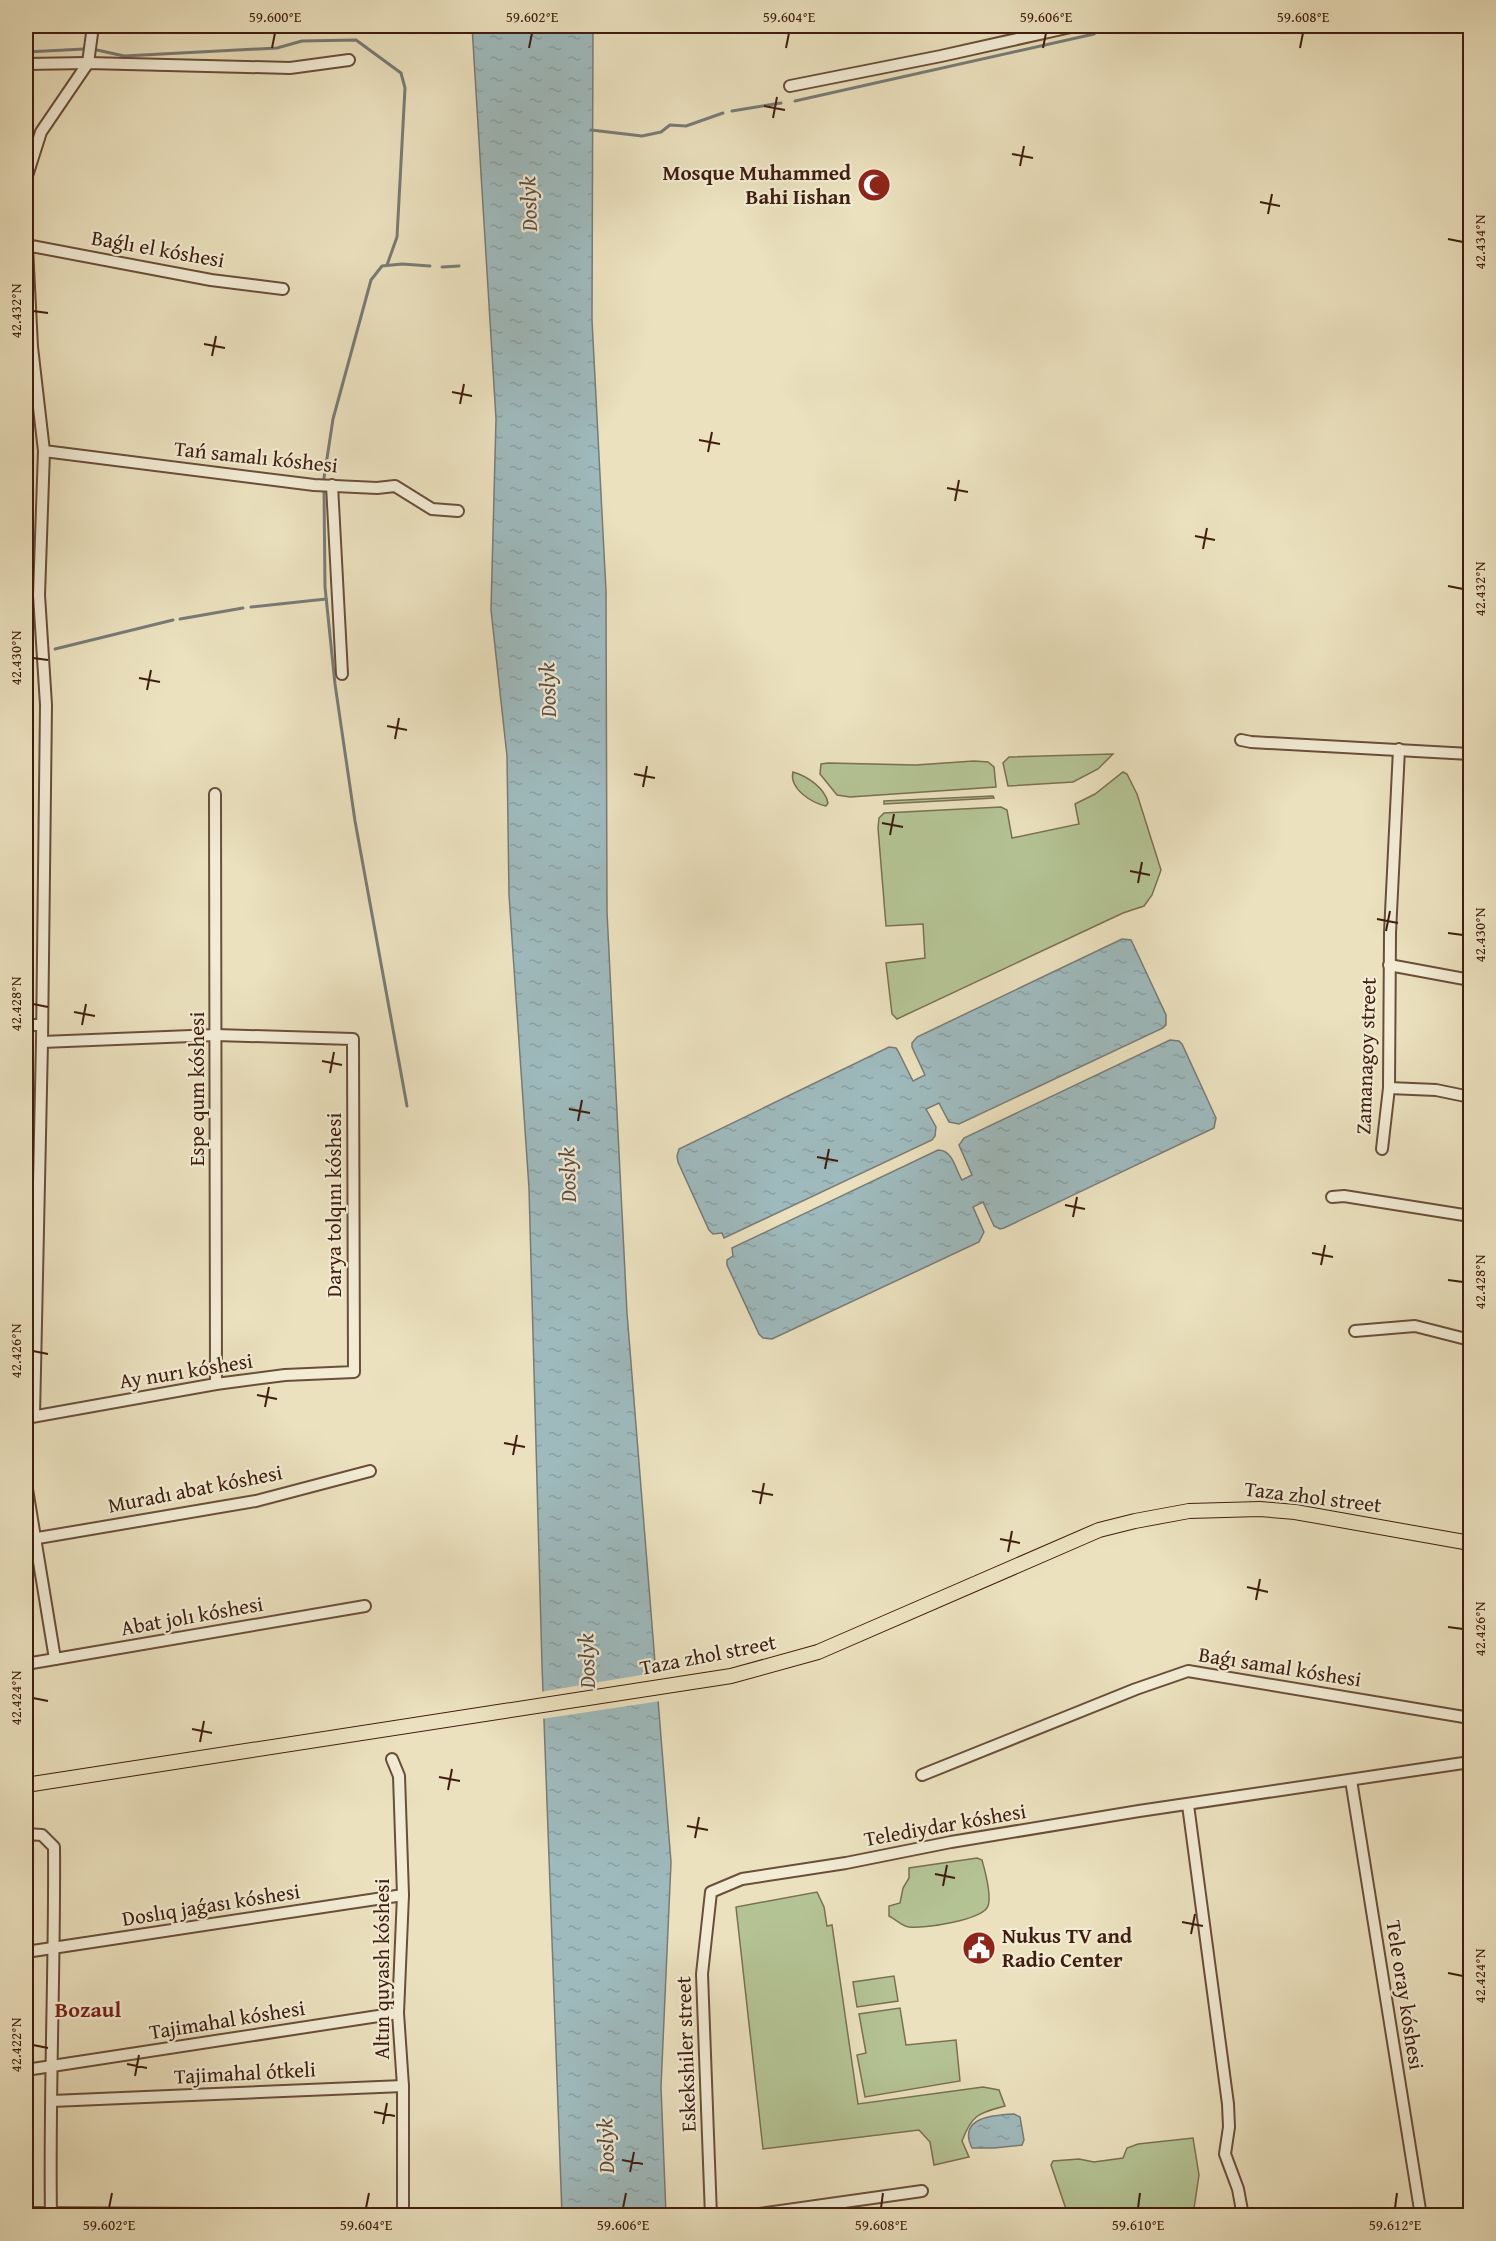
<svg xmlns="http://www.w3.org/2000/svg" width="1496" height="2241" viewBox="0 0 1496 2241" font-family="'Gentium Book Plus',serif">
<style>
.grass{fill:#b4c394;stroke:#7a7051;stroke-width:1.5}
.water{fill:url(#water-ripples);stroke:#787b77;stroke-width:1.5}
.pier{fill:#ebe1be}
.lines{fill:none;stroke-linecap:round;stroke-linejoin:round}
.stream{stroke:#787b77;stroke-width:3}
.minor-casing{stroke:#6a4e3a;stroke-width:14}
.major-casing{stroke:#3f1d0e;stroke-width:16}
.minor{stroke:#f2ecd5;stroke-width:10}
.major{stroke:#ebe1be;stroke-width:14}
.ticks{fill:none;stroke:#3f1d0e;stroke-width:2}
.labels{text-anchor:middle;stroke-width:4.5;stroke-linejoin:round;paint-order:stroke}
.poi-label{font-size:21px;font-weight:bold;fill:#3f1d0e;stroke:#f2ecd5;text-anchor:end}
.street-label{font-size:21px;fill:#3f1d0e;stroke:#f2ecd5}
.water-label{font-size:22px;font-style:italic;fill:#5c4c43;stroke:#f2ecd5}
.neighbourhood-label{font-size:22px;font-weight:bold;fill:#7a1f14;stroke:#f2ecd5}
.neatline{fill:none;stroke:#3f1d0e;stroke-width:2}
.ticks-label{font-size:15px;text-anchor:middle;fill:#3f1d0e}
</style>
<defs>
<pattern id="water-ripples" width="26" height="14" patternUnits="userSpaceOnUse" patternTransform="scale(1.5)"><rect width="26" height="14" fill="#9ebabd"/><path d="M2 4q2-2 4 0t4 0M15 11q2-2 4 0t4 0" fill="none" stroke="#899fa1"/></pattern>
</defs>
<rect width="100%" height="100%" fill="#ebe1be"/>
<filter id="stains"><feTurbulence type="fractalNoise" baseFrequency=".00333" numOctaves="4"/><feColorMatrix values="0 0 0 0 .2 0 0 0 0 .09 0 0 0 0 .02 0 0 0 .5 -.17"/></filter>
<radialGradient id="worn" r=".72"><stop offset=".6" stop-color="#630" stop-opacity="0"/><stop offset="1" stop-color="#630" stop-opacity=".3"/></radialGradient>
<!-- grass -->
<g class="grass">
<path d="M1113 754 1098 769 1073 782 1008 786 1003 763 1009 757Z"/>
<path d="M974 761 988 762 994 767 996 787 850 797 837 795 820 774 821 764 828 763 916 765Z"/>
<path d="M793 772C807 776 825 788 828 803L826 806C812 803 789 789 793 772Z"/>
<path d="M1123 772 1127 774 1137 794 1161 870 1152 895 1144 906 1123 913 897 1019 892 1014 886 963 925 958 923 924 886 926 878 828 879 818 884 813 1001 807 1007 810 1012 838 1079 824 1075 804 1095 794Z"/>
<path d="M993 796 994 798 884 804V801Z"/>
<path d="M977 1858 982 1860C985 1871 992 1895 988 1906 983 1920 923 1929 909 1927 903 1927 895 1919 889 1916V1906L900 1903 903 1888 909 1878V1868Z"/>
<path d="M817 1892 824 1907 827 1926 832 1925 858 2104 983 2087 999 2090 1005 2106C979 2113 972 2114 962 2141L969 2157 934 2165 930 2142 919 2130 763 2149 736 1907Z"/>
<path d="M894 1976 898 2001 857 2007 853 1982Z"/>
<path d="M900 2008 906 2045 956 2040 960 2081 865 2097 857 2055 866 2053 859 2014Z"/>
<path d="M1193 2138 1199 2175 1193 2215H1068L1051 2165 1053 2161 1079 2159 1094 2162 1123 2158 1127 2148 1138 2144Z"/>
</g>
<!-- water -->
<g class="water">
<path d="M472 26H593L592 320 606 591 607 912 627 1313 671 1862 661 2087 666 2215H562L542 1665 529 1188 509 895 507 756 491 610 496 419Z"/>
<path d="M1122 939 1131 940 1133 944 1166 1015V1025L1163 1028 959 1124 949 1122 939 1103 926 1109 936 1127 935 1136 932 1140 724 1238 722 1233 713 1234 709 1230 678 1162 677 1156 679 1149 889 1047 896 1048 898 1051 913 1081 925 1075 912 1047V1043L917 1037Z"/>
<path d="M1170 1040 1179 1041 1182 1044 1216 1118 1214 1128 1004 1228 1000 1229 994 1226 983 1202 973 1207 984 1232 979 1242 772 1339 763 1338 759 1334 727 1265V1260L733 1256 732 1248 938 1150C953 1150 955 1169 962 1180L972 1175 959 1145 964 1138Z"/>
<path d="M1014 2114 1020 2117 1024 2140 1022 2145 994 2148H972C957 2117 994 2115 1014 2114Z"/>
</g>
<!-- pier -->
<path class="pier" d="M659 1672 661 1701 541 1719 540 1692Z"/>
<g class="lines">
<!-- stream -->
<g class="stream">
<path d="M1108 31 1133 26"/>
<path d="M97 50 124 56 277 48 302 41 356 40 401 73 405 88 397 237 387 265"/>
<path d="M26 52 84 49"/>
<path d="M795 101 1094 34"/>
<path d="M732 111 781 103"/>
<path d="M591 130 642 136 661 132 670 125 686 126 723 113"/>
<path d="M442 267 459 266"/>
<path d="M324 478 333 419 371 280 382 266 402 264 430 266"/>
<path d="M324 490 325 587 335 684 355 821 407 1106"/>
<path d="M251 607 326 599"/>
<path d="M180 619 243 608"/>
<path d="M55 649 173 620"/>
</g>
<defs>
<g id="minor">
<path d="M26 64 88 63 290 68 349 60"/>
<path d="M790 86 941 56 1075 26"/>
<path d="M26 196 27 176 41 132 88 63 93 26"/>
<path d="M26 227 32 347 44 451 39 595 46 705 42 1042 34 1416"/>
<path d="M26 245 211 280 283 289"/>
<path d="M44 451 314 485 377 488 395 486 432 509 458 511"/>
<path d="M332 485 342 674"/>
<path d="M1241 740 1251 742 1470 754"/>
<path d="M215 794 216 1384"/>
<path d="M1389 965 1470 980"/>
<path d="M26 1025H42"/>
<path d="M1389 1088 1436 1090 1470 1097"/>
<path d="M1382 1149 1389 1088 1390 933 1399 749"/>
<path d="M1332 1197 1344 1196 1470 1216"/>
<path d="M1355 1331 1415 1326 1470 1340"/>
<path d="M26 1418 216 1384 285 1375 354 1372 353 1039 216 1035 42 1042"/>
<path d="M26 1483 55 1659"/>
<path d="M26 1540 256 1501 370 1471"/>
<path d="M26 1664 365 1606"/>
<path d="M392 1759 399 1776 403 1895 398 2013 403 2086V2216"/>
<path d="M922 1775 1136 1689 1188 1671 1470 1718"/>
<path d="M1351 1780 1421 2216"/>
<path d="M1188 1805 1228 2104 1229 2127 1225 2154 1238 2189 1243 2216"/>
<path d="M26 1834 42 1835 54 1847C55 1970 49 2093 51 2216"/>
<path d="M26 1952 403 1895"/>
<path d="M26 2070 398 2013"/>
<path d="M52 2101 403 2086"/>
<path d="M26 2213 403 2215"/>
<path d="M711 2216 702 1974 711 1892 742 1879 846 1863 951 1842 1139 1811 1470 1762"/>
<path d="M745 2216 922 2191"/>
</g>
<path id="major" d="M26 1785 731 1676 818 1652 1099 1530 1135 1521 1189 1511 1260 1509 1295 1512 1470 1543"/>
</defs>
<!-- minor casing -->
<use href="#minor" class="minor-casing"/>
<!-- major casing -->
<use href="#major" class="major-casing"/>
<!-- minor -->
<use href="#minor" class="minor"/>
<!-- major -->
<use href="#major" class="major"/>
</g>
<!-- ticks -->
<path class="ticks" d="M272 48 275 33M529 48 532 33M786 48 789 33M1043 48 1046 33M1300 48 1303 33M764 106 785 110M773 118 777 97M1012 154 1033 158M1020 166 1024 146M1260 202 1280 206M1268 214 1272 194M1448 239 1463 242M33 311 48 313M204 344 225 348M212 356 216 336M452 392 472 396M460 404 464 384M699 440 720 444M708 452 712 432M947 488 968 492M955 501 959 480M1195 536 1215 540M1203 549 1207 528M1448 586 1463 589M33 658 48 660M139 678 160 682M147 690 151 670M387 726 407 730M395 739 399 718M634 774 655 778M643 787 647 766M882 823 903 827M890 835 894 814M1130 871 1150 875M1138 883 1142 862M1377 919 1398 923M1386 931 1390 911M1448 933 1463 935M33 1004 48 1007M74 1012 95 1016M82 1025 86 1004M322 1061 342 1065M330 1073 334 1052M569 1109 590 1113M578 1121 582 1100M817 1157 838 1161M825 1169 829 1149M1065 1205 1085 1209M1073 1217 1077 1197M1312 1253 1333 1257M1321 1265 1325 1245M1448 1280 1463 1282M33 1351 48 1354M257 1395 277 1399M265 1407 269 1387M504 1443 525 1447M513 1455 517 1435M752 1491 773 1495M760 1504 764 1483M1000 1539 1020 1543M1008 1552 1012 1531M1247 1587 1268 1592M1256 1600 1260 1579M1448 1627 1463 1629M33 1698 48 1701M192 1729 212 1733M200 1742 204 1721M439 1777 460 1781M448 1790 452 1769M687 1826 708 1830M695 1838 699 1817M935 1874 955 1878M943 1886 947 1865M1182 1922 1203 1926M1191 1934 1195 1914M1448 1973 1463 1976M33 2045 48 2048M127 2064 147 2068M135 2076 139 2055M374 2112 395 2116M383 2124 387 2103M622 2160 643 2164M630 2172 634 2152M109 2208 112 2193M366 2208 369 2193M623 2208 626 2193M881 2208 883 2193M1138 2208 1140 2193M1395 2208 1397 2193"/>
<!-- icons -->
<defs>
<symbol id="mosque-disc" viewBox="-11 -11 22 22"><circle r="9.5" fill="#8f2418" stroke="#f2ecd5"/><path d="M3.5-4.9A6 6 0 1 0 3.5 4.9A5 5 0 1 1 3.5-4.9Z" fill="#fff"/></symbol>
<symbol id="civic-disc" viewBox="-11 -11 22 22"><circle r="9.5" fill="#8f2418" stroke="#f2ecd5"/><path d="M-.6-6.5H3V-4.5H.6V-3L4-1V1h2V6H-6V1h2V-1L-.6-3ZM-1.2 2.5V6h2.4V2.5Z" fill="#fff"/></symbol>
</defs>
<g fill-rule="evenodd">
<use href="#mosque-disc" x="855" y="166" width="38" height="38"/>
<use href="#civic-disc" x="960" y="1929" width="38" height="38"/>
</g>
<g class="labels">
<!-- poi labels -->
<g class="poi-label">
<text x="851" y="180">Mosque Muhammed<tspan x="851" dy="24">Bahi Iishan</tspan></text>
<text x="1002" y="1943" text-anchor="start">Nukus TV and<tspan x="1002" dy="24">Radio Center</tspan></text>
</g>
<!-- street labels -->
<g class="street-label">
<text transform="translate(158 249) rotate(10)" y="7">Baǵlı el kóshesi</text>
<text transform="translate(256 457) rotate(6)" y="7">Tań samalı kóshesi</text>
<text transform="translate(1366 1056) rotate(-88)" y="7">Zamanagoy street</text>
<text transform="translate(197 1089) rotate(-90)" y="7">Espe qum kóshesi</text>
<text transform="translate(334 1205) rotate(-90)" y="7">Darya tolqını kóshesi</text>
<text transform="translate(186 1371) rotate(-9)" y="7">Ay nurı kóshesi</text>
<text transform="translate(195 1489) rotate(-11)" y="7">Muradı abat kóshesi</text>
<text transform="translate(1313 1497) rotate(7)" y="7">Taza zhol street</text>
<text transform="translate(192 1616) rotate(-10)" y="7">Abat jolı kóshesi</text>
<text transform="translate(708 1655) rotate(-11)" y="7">Taza zhol street</text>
<text transform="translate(1280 1667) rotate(9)" y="7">Baǵı samal kóshesi</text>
<text transform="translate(945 1825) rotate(-10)" y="7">Telediydar kóshesi</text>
<text transform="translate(211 1905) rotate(-9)" y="7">Doslıq jaǵası kóshesi</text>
<text transform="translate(382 1969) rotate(-90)" y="7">Altın quyash kóshesi</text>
<text transform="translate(1405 1995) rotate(81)" y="7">Tele oray kóshesi</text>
<text transform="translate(227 2020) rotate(-9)" y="7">Tajimahal kóshesi</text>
<text transform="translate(686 2054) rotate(-92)" y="7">Eskekshiler street</text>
<text transform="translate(245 2073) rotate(-3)" y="7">Tajimahal ótkeli</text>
</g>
<!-- water labels -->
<g class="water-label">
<text transform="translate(528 204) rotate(-92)" y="8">Doslyk</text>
<text transform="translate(547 690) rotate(-92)" y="8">Doslyk</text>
<text transform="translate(567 1175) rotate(-92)" y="8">Doslyk</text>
<text transform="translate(586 1661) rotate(-92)" y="8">Doslyk</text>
<text transform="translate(605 2146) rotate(-92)" y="8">Doslyk</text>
</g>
<!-- neighbourhood labels -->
<g class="neighbourhood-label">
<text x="88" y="2017">Bozaul</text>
</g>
</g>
<!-- margin -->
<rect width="1496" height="2241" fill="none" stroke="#ebe1be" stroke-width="66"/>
<rect x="33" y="33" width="1430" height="2175" class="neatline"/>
<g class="ticks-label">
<text x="275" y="22">59.600°E</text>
<text x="532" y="22">59.602°E</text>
<text x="789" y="22">59.604°E</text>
<text x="1046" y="22">59.606°E</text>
<text x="1303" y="22">59.608°E</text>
<text transform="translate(1480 242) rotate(-90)" y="5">42.434°N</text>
<text transform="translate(16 311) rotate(-90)" y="5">42.432°N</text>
<text transform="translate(1480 589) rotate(-90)" y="5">42.432°N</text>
<text transform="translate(16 658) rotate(-90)" y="5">42.430°N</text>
<text transform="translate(1480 935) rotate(-90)" y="5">42.430°N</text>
<text transform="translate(16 1004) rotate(-90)" y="5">42.428°N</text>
<text transform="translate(1480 1282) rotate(-90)" y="5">42.428°N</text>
<text transform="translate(16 1351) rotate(-90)" y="5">42.426°N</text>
<text transform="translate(1480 1629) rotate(-90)" y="5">42.426°N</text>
<text transform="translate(16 1698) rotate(-90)" y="5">42.424°N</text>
<text transform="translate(1480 1976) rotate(-90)" y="5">42.424°N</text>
<text transform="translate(16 2045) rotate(-90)" y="5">42.422°N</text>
<text x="109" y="2230">59.602°E</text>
<text x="366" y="2230">59.604°E</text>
<text x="623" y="2230">59.606°E</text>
<text x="881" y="2230">59.608°E</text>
<text x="1138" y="2230">59.610°E</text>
<text x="1395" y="2230">59.612°E</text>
</g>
<rect width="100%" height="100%" filter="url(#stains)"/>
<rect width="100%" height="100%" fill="url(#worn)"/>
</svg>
